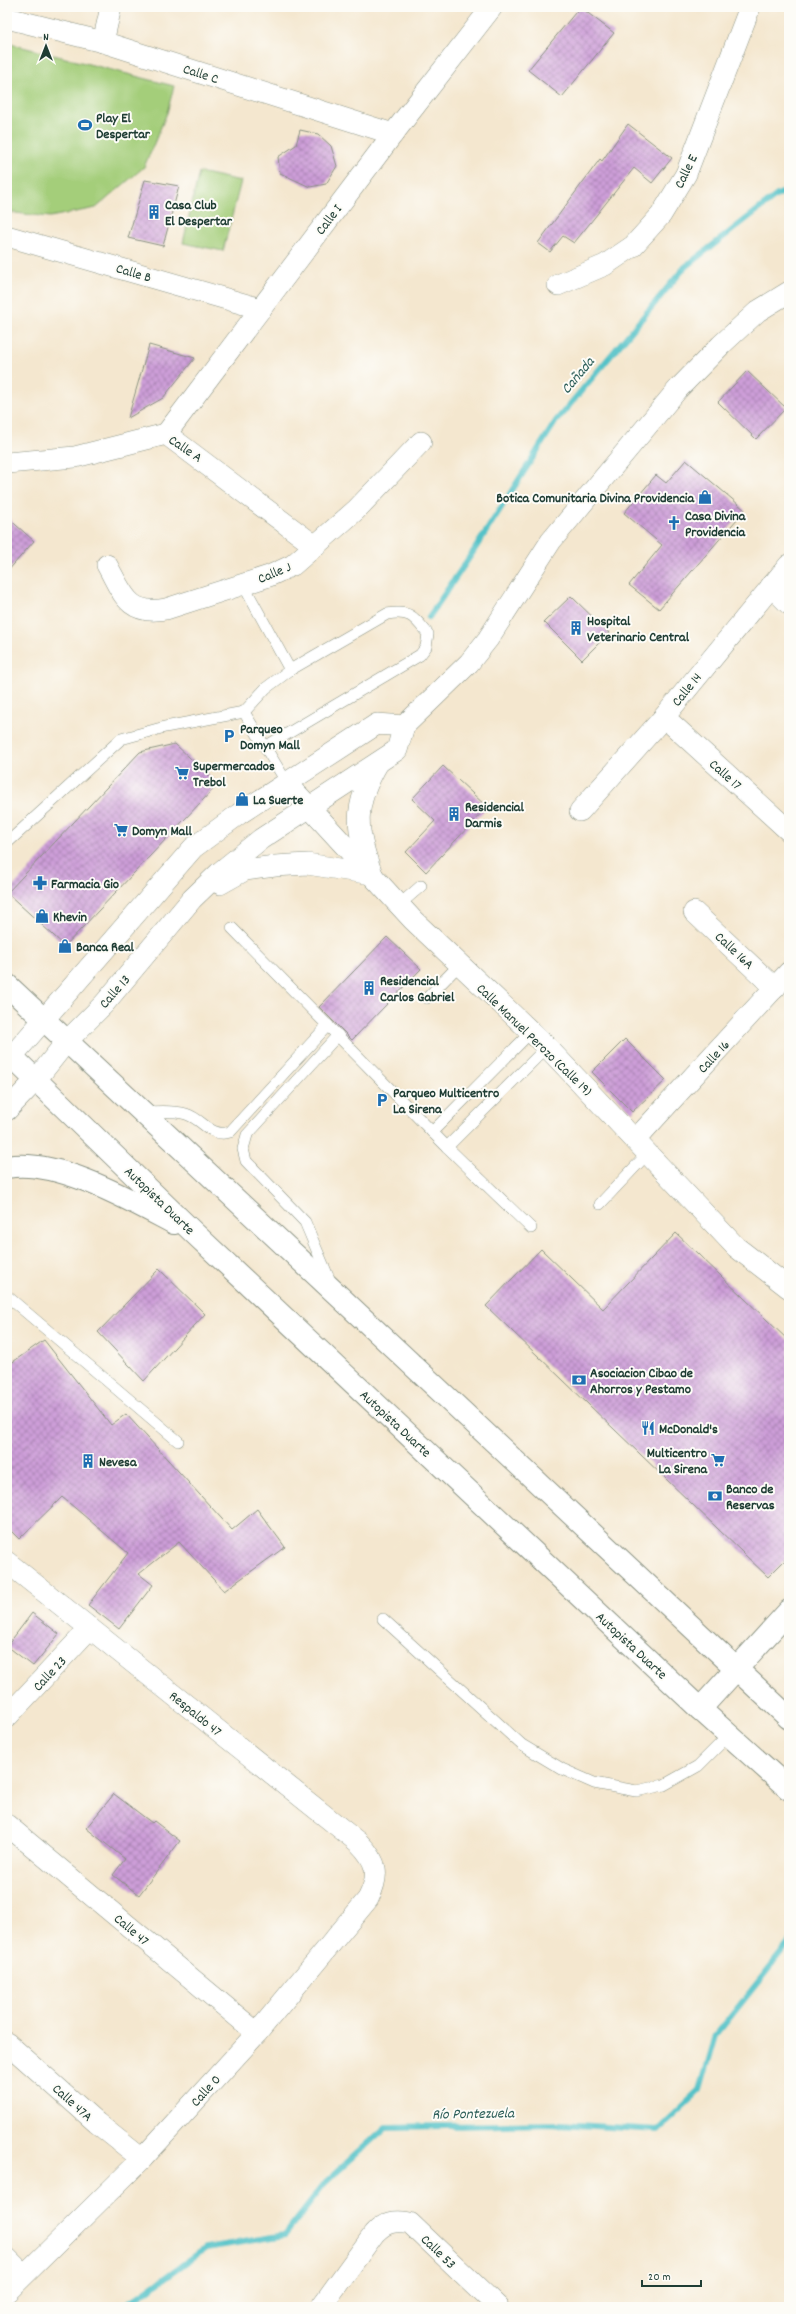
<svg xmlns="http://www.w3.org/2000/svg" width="796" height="2314" viewBox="0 0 796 2314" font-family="Dekko,sans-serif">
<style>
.green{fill:#a4ce7a;stroke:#628657}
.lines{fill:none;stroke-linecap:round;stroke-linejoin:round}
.stream{stroke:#54c2c8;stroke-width:6}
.building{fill:url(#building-cross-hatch)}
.service-casing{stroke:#8a9282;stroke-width:12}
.minor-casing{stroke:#8a9282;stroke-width:22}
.secondary-casing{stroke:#8a9282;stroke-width:24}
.motorway-casing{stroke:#8a9282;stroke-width:24}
.service{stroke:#fff;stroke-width:11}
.minor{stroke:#fff;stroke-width:21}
.secondary{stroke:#fff;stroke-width:22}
.motorway{stroke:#fff;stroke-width:22}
.labels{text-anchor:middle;stroke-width:4;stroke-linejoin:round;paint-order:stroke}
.street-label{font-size:14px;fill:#1f3d34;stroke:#fdfcf7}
.poi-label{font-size:14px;font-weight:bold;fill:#1f3d34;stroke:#fdfcf7;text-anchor:start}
.water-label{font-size:15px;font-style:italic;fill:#2c5e59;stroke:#fdfcf7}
</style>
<defs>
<pattern id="building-cross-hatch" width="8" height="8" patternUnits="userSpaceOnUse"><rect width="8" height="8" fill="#cd9ed8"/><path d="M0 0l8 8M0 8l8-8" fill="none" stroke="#a682b0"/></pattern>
</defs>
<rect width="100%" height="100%" fill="#fdfcf7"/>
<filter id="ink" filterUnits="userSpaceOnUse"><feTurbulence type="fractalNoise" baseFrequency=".025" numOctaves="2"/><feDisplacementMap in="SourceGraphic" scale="8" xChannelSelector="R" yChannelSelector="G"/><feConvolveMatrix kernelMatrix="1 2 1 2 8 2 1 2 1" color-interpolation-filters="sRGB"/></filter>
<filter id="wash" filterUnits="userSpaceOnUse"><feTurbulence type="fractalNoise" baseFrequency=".012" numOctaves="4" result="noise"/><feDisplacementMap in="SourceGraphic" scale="16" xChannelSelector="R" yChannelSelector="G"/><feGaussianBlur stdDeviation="0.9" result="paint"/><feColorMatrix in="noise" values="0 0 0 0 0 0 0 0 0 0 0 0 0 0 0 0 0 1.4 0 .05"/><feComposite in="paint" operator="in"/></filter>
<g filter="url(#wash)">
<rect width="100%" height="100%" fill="#f4e7cf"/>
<!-- green -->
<g class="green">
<path d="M7 43 174 86 167 113 144 167 96 208 50 217 7 212Z"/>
<path d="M199 172 241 181 223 251 183 243Z"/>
</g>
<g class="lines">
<!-- stream -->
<g class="stream">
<path d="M429 617 473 552 556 421 685 267 777 195 789 190"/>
<path d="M124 2307 206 2248 285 2235 328 2180 386 2127 560 2124 658 2130 700 2090 716 2035 789 1943"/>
</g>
</g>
<g id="blocks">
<!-- building -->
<g class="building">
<path d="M580 7 614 33 562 97 528 70Z"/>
<path d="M628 124 672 158 652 183 634 168 574 243 563 236 550 252 538 243 600 159 602 161Z"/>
<path d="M300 130 318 134 331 146 337 166 326 184 310 187 280 173 278 157 296 145Z"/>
<path d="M145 180 179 186 163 246 128 238Z"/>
<path d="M149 345 195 358 163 398 128 418Z"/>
<path d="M747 371 786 408 756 439 718 402Z"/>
<path d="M686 460 745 510 659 609 629 585 662 545 624 513 656 475 666 483Z"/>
<path d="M7 517 34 541 7 572Z"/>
<path d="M571 596 609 633 582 660 544 622Z"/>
<path d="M175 744 218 784 65 946 7 893 140 752Z"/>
<path d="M443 766 487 807 426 872 406 852 435 821 412 799Z"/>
<path d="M387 937 421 969 352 1040 319 1007Z"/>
<path d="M625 1039 666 1080 632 1112 592 1072Z"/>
<path d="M676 1233 789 1341V1556L768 1577 486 1306 541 1249 603 1309Z"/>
<path d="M159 1269 205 1314 144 1381 98 1332Z"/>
<path d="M44 1340 111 1425 126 1414 232 1530 257 1509 285 1547 224 1591 179 1542 139 1574 153 1585 119 1629 88 1605 128 1553 62 1497 19 1539 7 1527V1366Z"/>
<path d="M32 1613 59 1634 33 1666 7 1646Z"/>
<path d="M114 1794 152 1823 154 1821 180 1841 139 1895 113 1875 125 1859 86 1828Z"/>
</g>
</g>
</g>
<g filter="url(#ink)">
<use href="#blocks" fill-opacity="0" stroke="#8a9282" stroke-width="1"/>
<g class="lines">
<defs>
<g id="service">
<path d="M243 584 290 670"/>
<path d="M244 712 266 688 290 670 387 614C411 610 414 617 428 634L426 647 420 655 265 747"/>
<path d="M7 843 121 739 165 727 244 712 287 783"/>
<path d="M399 905 421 886"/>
<path d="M232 928 447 1147 531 1228"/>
<path d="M427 998 459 965"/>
<path d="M144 1112C158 1112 172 1110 186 1114 203 1119 210 1138 230 1132L328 1025"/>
<path d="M432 1132 531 1032"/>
<path d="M447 1147 547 1047"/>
<path d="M600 1204 649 1152"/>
<path d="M330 1281 305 1222 246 1161 243 1149 247 1135 338 1035"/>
<path d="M7 1296 178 1441"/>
<path d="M383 1619 522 1745 562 1769 594 1783 636 1791 664 1785 698 1766 729 1735"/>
</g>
<g id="minor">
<path d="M7 18 103 42 393 134"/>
<path d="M103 42 111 7"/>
<path d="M7 236 261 309"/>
<path d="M558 285 605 265 633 246 661 215 686 174 750 7"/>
<path d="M166 434 393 134 492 7"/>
<path d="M7 463 75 457 166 434 315 546"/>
<path d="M107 565C123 594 128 616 166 609L269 576 293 565 356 510 421 442"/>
<path d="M771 586 789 604"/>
<path d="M664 717 789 831"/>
<path d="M287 783 413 920 547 1047 736 1247 789 1288"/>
<path d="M580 811 664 717 789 565"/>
<path d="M220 884 245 870 275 866 307 864 372 874C355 829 353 806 378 763"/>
<path d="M694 912 775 988"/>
<path d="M7 1062 193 848 239 814 377 724 404 726"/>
<path d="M7 1110 35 1081 67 1041 104 1004 192 899 219 873 261 839 397 750 404 726 469 663 488 639 551 541 678 389 721 345 758 311 789 292"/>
<path d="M636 1139 789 972"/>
<path d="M7 1562 359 1843C378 1862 380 1875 368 1899L257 2033 142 2159 7 2292"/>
<path d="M7 1717 90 1628"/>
<path d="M7 1825 257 2033"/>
<path d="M7 2043 97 2123 142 2159"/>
<path d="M7 2258 23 2274"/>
<path d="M321 2307 374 2234C385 2222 394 2220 410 2223L498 2307"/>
</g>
<path id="secondary" d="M700 1709 789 1611"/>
<g id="motorway">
<path d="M7 985 789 1718"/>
<path d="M7 1052 193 1232 700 1709 789 1789"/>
<path d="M7 1167C57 1158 130 1200 174 1223"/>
</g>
</defs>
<!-- service casing -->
<use href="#service" class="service-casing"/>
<!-- minor casing -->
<use href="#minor" class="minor-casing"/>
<!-- secondary casing -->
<use href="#secondary" class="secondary-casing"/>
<!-- motorway casing -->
<use href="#motorway" class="motorway-casing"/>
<!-- service -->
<use href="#service" class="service"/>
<!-- minor -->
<use href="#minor" class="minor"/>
<!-- secondary -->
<use href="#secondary" class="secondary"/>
<!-- motorway -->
<use href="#motorway" class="motorway"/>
</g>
</g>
<!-- icons -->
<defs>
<symbol id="stadium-bare" viewBox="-9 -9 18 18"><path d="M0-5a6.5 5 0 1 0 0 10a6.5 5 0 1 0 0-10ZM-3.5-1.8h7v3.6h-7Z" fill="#1f6fb2" stroke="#fdfcf7" stroke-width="2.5" paint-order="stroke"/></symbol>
<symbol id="building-bare" viewBox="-9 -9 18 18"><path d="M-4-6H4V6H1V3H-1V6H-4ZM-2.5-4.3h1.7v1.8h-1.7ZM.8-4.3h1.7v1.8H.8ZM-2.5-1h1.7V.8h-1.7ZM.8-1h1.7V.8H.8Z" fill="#1f6fb2" stroke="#fdfcf7" stroke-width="2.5" paint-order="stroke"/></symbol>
<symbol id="shop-bare" viewBox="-9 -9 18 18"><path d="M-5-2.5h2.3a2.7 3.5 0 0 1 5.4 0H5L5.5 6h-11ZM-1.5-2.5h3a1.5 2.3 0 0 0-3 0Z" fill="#1f6fb2" stroke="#fdfcf7" stroke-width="2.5" paint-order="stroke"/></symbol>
<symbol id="church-bare" viewBox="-9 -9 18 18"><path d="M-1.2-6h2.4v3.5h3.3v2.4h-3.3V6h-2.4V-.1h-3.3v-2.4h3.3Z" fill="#1f6fb2" stroke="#fdfcf7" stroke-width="2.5" paint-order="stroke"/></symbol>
<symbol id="parking-bare" viewBox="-9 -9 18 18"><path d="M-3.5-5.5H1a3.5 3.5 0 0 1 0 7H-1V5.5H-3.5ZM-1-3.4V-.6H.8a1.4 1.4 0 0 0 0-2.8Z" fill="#1f6fb2" stroke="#fdfcf7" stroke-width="2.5" paint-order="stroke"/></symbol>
<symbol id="supermarket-bare" viewBox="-9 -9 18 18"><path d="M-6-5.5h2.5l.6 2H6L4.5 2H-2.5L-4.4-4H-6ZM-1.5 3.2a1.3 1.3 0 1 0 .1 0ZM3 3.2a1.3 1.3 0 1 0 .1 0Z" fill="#1f6fb2" stroke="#fdfcf7" stroke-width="2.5" paint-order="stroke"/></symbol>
<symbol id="pharmacy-bare" viewBox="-9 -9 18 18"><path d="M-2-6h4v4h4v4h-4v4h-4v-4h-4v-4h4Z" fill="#1f6fb2" stroke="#fdfcf7" stroke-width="2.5" paint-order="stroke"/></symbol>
<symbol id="bank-bare" viewBox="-9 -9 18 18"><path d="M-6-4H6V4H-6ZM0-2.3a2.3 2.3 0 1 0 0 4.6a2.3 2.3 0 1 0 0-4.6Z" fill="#1f6fb2" stroke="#fdfcf7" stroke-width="2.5" paint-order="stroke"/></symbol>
<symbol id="restaurant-bare" viewBox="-9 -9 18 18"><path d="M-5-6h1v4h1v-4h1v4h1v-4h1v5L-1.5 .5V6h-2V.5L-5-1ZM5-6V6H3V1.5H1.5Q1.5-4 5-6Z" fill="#1f6fb2" stroke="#fdfcf7" stroke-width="2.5" paint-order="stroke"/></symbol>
</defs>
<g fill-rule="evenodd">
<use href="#stadium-bare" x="75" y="115" width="20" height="20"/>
<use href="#building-bare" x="144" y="202" width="20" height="20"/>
<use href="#shop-bare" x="695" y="487" width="20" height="20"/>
<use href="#church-bare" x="664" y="513" width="20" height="20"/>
<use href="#building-bare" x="566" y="618" width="20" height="20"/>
<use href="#parking-bare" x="219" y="726" width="20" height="20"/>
<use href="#supermarket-bare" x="172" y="763" width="20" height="20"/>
<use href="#shop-bare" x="232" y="789" width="20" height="20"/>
<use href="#building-bare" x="444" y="804" width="20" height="20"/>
<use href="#supermarket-bare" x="111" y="820" width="20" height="20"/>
<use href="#pharmacy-bare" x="30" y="873" width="20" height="20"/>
<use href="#shop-bare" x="32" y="906" width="20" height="20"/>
<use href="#shop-bare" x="55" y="936" width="20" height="20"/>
<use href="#building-bare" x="359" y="978" width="20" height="20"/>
<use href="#parking-bare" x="372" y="1090" width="20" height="20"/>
<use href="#bank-bare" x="569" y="1370" width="20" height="20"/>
<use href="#restaurant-bare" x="638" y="1418" width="20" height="20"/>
<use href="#supermarket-bare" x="708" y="1450" width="20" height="20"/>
<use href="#building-bare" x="78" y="1451" width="20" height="20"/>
<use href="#bank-bare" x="705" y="1486" width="20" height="20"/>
</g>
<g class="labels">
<!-- street labels -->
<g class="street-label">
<text transform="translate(201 73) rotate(18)" y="5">Calle C</text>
<text transform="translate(685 171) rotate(-64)" y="5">Calle E</text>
<text transform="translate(328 219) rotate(-53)" y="5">Calle I</text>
<text transform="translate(134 272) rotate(16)" y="5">Calle B</text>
<text transform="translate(186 448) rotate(34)" y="5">Calle A</text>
<text transform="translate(274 572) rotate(-23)" y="5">Calle J</text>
<text transform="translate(686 689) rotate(-51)" y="5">Calle 14</text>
<text transform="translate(726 774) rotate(42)" y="5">Calle 17</text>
<text transform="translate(735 950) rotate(43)" y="5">Calle 16A</text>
<text transform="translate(114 991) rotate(-49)" y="5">Calle 13</text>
<text transform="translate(535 1039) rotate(44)" y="5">Calle Manuel Perozo (Calle 19)</text>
<text transform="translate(713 1056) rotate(-47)" y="5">Calle 16</text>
<text transform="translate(160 1200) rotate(44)" y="5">Autopista Duarte</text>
<text transform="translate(396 1423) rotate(43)" y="5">Autopista Duarte</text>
<text transform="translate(632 1645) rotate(43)" y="5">Autopista Duarte</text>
<text transform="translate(49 1673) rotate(-47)" y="5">Calle 23</text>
<text transform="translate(196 1713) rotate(39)" y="5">Respaldo 47</text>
<text transform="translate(132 1929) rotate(40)" y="5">Calle 47</text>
<text transform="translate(205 2090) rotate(-48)" y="5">Calle 0</text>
<text transform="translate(73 2102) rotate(42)" y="5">Calle 47A</text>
<text transform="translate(439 2251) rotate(44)" y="5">Calle 53</text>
</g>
<!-- poi labels -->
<g class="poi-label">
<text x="96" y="122">Play El<tspan x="96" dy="16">Despertar</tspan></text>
<text x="165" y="209">Casa Club<tspan x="165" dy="16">El Despertar</tspan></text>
<text x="694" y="502" text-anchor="end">Botica Comunitaria Divina Providencia</text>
<text x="685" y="520">Casa Divina<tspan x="685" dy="16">Providencia</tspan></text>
<text x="587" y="625">Hospital<tspan x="587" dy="16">Veterinario Central</tspan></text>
<text x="240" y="733">Parqueo<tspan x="240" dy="16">Domyn Mall</tspan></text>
<text x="193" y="770">Supermercados<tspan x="193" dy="16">Trebol</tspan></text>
<text x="253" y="804">La Suerte</text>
<text x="465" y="811">Residencial<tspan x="465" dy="16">Darmis</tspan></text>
<text x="132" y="835">Domyn Mall</text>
<text x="51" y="888">Farmacia Gio</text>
<text x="53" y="921">Khevin</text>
<text x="76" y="951">Banca Real</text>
<text x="380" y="985">Residencial<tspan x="380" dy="16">Carlos Gabriel</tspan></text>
<text x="393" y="1097">Parqueo Multicentro<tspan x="393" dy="16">La Sirena</tspan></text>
<text x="590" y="1377">Asociacion Cibao de<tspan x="590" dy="16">Ahorros y Pestamo</tspan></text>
<text x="659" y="1433">McDonald's</text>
<text x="707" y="1457" text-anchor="end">Multicentro<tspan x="707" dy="16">La Sirena</tspan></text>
<text x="99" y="1466">Nevesa</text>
<text x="726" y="1493">Banco de<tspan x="726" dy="16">Reservas</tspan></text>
</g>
<!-- water labels -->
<g class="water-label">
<text transform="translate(577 375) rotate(-50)" y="5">Cañada</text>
<text transform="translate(473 2113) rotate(-1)" y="5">Río Pontezuela</text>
</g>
</g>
<!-- margin -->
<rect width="796" height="2314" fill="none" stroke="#fdfcf7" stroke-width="24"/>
<!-- north arrow -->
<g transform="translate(46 46)" stroke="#fdfcf7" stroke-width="3" paint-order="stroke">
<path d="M0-3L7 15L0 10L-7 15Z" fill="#1f3d34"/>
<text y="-6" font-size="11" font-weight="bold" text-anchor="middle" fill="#1f3d34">N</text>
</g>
<!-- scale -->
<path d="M642 2280v6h59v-6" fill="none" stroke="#1f3d34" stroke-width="2"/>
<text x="648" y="2280" font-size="12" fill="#1f3d34" stroke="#fdfcf7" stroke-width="3" paint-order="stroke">20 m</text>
</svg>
